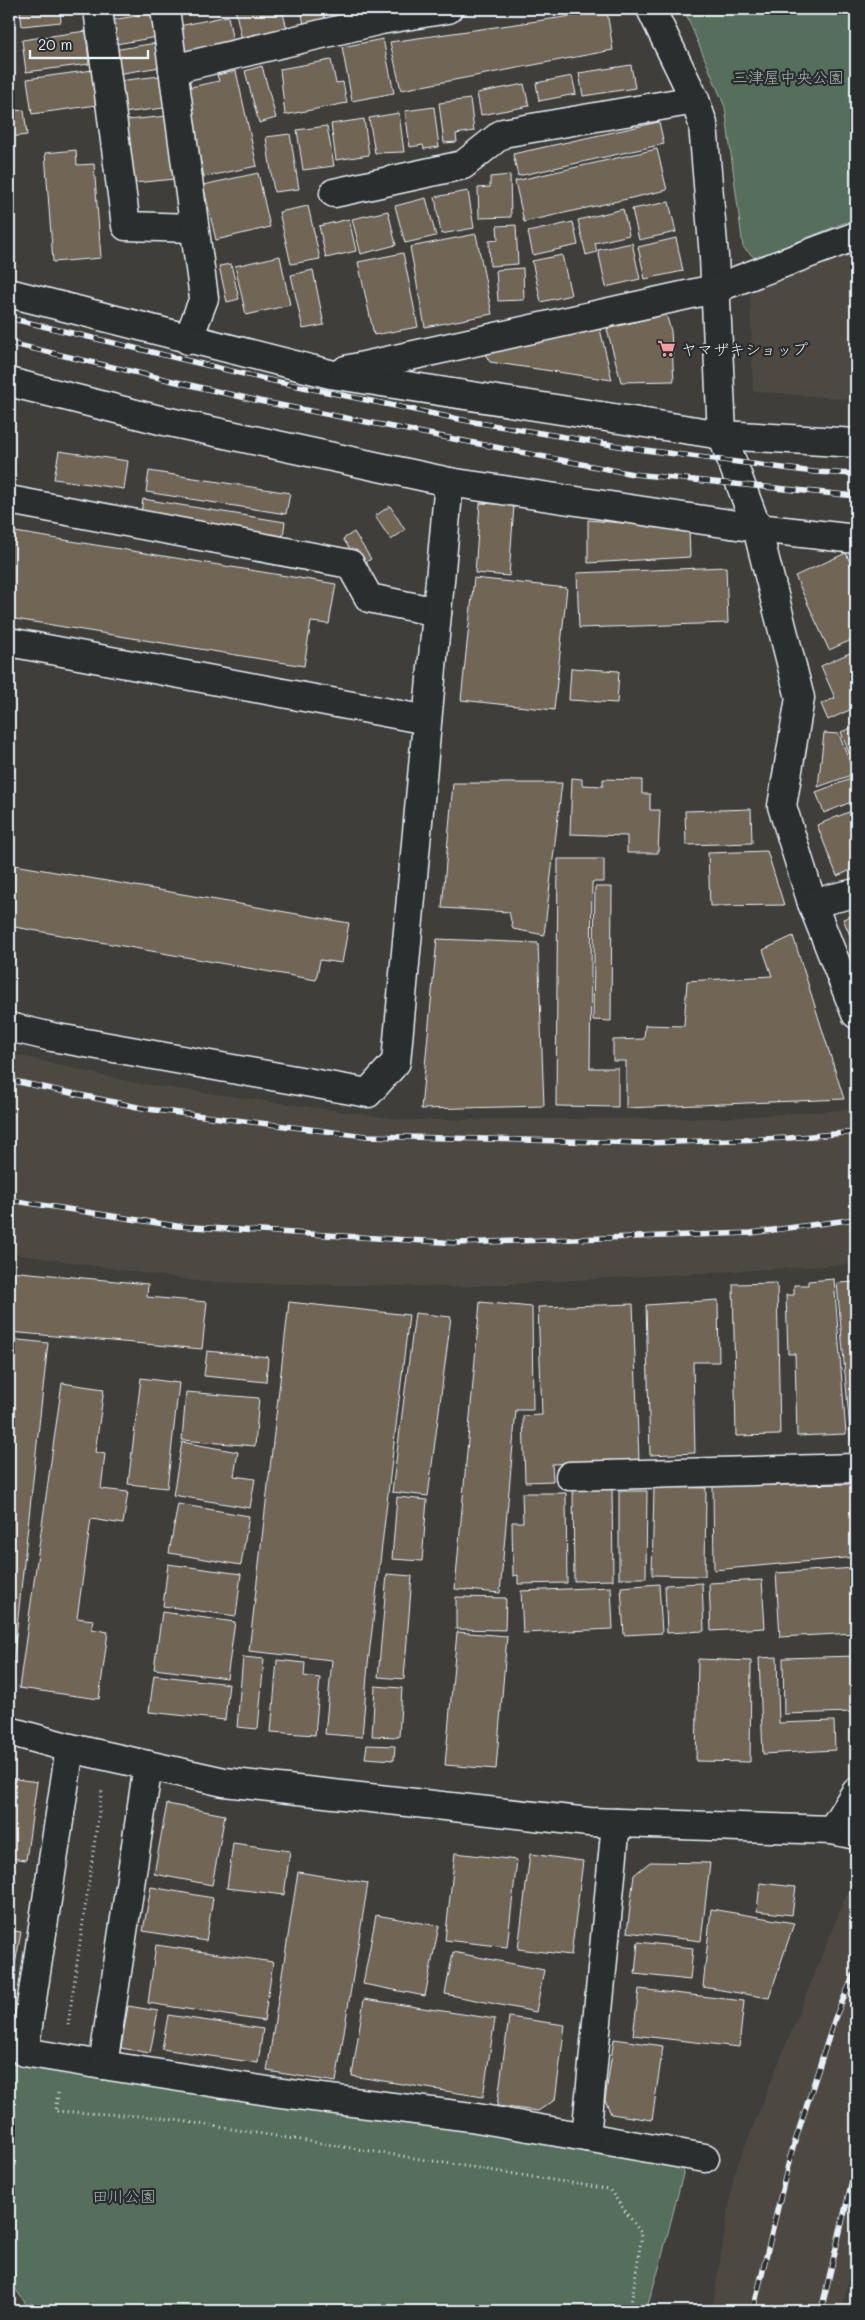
<svg xmlns="http://www.w3.org/2000/svg" width="865" height="2320" viewBox="0 0 865 2320" font-family="Mali,'Klee One',sans-serif">
<style>
.built{fill:#4e4a43}
.green{fill:#566e5c;stroke:#9fb0aa}
.building{fill:#716557;stroke:#e8f1f8}
.lines{fill:none;stroke-linecap:round;stroke-linejoin:round}
.minor-casing{stroke:#e8f1f8;stroke-width:31}
.path{stroke:#e8f1f8;stroke-width:3;stroke-dasharray:1 4;stroke-linecap:butt}
.minor{stroke:#2a2d2e;stroke-width:28}
.rail-casing{stroke:#e8f1f8;stroke-width:5.5}
.rail{stroke:#2a2d2e;stroke-width:4;stroke-dasharray:11;stroke-linecap:butt}
.labels{text-anchor:middle;stroke-width:4.5;stroke-linejoin:round;paint-order:stroke}
.park-label{font-size:16px;fill:#a6b6b2;stroke:#2a2d2e}
.poi-label{font-size:16px;fill:#e8f1f8;stroke:#2a2d2e;text-anchor:start}
</style>
<rect width="100%" height="100%" fill="#3f3e3a"/>
<filter id="ink" filterUnits="userSpaceOnUse"><feTurbulence type="fractalNoise" baseFrequency=".02" numOctaves="2"/><feDisplacementMap in="SourceGraphic" scale="10" xChannelSelector="R" yChannelSelector="G"/><feConvolveMatrix kernelMatrix="1 2 1 2 8 2 1 2 1" color-interpolation-filters="sRGB"/></filter>
<g filter="url(#ink)">
<!-- built -->
<g class="built">
<path d="M856 250V400L753 391 750 291Z"/>
<path d="M9 1053 135 1083 405 1120 725 1118 856 1109V1264L456 1287 203 1282 9 1253Z"/>
<path d="M856 1871V2238L842 2311H712L734 2174Z"/>
</g>
<!-- green -->
<g class="green">
<path d="M684 9H856V218L756 259 743 247 725 107Z"/>
<path d="M9 2063 436 2123 685 2166 659 2268 646 2311H31L9 2280Z"/>
</g>
<!-- building -->
<g class="building">
<path d="M20 9H60L61 22 22 26Z"/>
<path d="M110 9H154L110 14Z"/>
<path d="M181 9H220L182 15Z"/>
<path d="M235 9H282L288 33 243 44Z"/>
<path d="M301 9H323L325 21 304 25Z"/>
<path d="M330 9H350L351 18 332 22Z"/>
<path d="M354 9H375L355 16Z"/>
<path d="M607 11 613 50 401 90 390 42Z"/>
<path d="M153 13 157 37 116 44 112 20Z"/>
<path d="M228 16 234 47 185 56 179 26Z"/>
<path d="M86 31 89 64 26 72 22 40Z"/>
<path d="M383 39 394 93 352 101 342 47Z"/>
<path d="M156 43 160 67 117 74 114 50Z"/>
<path d="M331 60 336 83 343 82 347 103 285 115 280 69Z"/>
<path d="M631 65 635 88 583 96 579 73Z"/>
<path d="M262 66 276 118 259 123 245 71Z"/>
<path d="M93 70 97 105 32 114 27 79Z"/>
<path d="M236 71 257 166 204 177 186 88 219 81 217 75Z"/>
<path d="M160 76 164 108 122 113 118 81Z"/>
<path d="M572 76 576 94 539 101 536 83Z"/>
<path d="M524 84 529 106 481 115 477 93Z"/>
<path d="M9 89 11 111 24 110 27 135 9 137Z"/>
<path d="M470 99 474 131 456 134 457 142 444 143 439 103Z"/>
<path d="M434 107 439 147 424 149 423 145 410 147 405 111Z"/>
<path d="M399 113 404 152 375 153 369 118Z"/>
<path d="M168 116 175 179 134 183 127 120Z"/>
<path d="M364 119 369 155 336 160 331 124Z"/>
<path d="M659 122 664 144 518 176 513 154Z"/>
<path d="M327 126 334 166 303 170 297 130Z"/>
<path d="M290 134 299 189 274 192 266 137Z"/>
<path d="M657 149 667 190 524 222 515 181Z"/>
<path d="M76 150 77 165 94 164 101 258 53 262 45 153Z"/>
<path d="M258 173 270 227 216 240 203 185Z"/>
<path d="M510 175 511 217 479 218 478 188 490 187V177Z"/>
<path d="M468 191 474 228 441 234 435 197Z"/>
<path d="M426 198 436 236 405 243 395 206Z"/>
<path d="M669 202 676 232 639 240 632 209Z"/>
<path d="M308 206 320 259 291 264 279 212Z"/>
<path d="M623 209 629 235 595 243 597 252 586 255 578 220Z"/>
<path d="M388 211 396 245 361 254 352 219Z"/>
<path d="M349 219 356 251 326 258 319 226Z"/>
<path d="M573 222 578 245 533 255 528 232Z"/>
<path d="M516 225 518 264 490 266 489 241 498 240 497 226Z"/>
<path d="M476 234 492 314 425 327 410 247Z"/>
<path d="M676 238 683 271 645 279 638 247Z"/>
<path d="M632 243 640 279 606 287 598 250Z"/>
<path d="M403 253 418 327 374 335 358 262Z"/>
<path d="M562 255 571 295 541 302 532 261Z"/>
<path d="M280 256 290 305 246 315 235 266Z"/>
<path d="M231 264 239 299 227 302 219 266Z"/>
<path d="M523 268 524 300 498 301 496 270Z"/>
<path d="M313 270 324 325 303 329 291 275Z"/>
<path d="M666 314 671 331 674 381 621 382 607 329Z"/>
<path d="M600 329 612 380 490 362 485 354Z"/>
<path d="M59 451 128 461 124 489 54 479Z"/>
<path d="M149 471 290 493 286 514 146 492Z"/>
<path d="M143 499 285 522 283 536 141 513Z"/>
<path d="M480 503 514 505 509 576 475 573Z"/>
<path d="M390 506 405 530 391 540 375 516Z"/>
<path d="M588 520 689 529 690 557 588 563Z"/>
<path d="M9 531 336 584 329 624 311 622 304 666 9 618Z"/>
<path d="M354 532 371 559 361 565 343 539Z"/>
<path d="M846 553 856 576V638L829 650 795 576Z"/>
<path d="M726 567 728 623 579 628 577 573Z"/>
<path d="M474 578 567 588 554 710 461 700Z"/>
<path d="M856 650V707L828 720 821 704 835 698 821 666Z"/>
<path d="M571 668 619 671 617 703 569 700Z"/>
<path d="M856 726V771L841 732Z"/>
<path d="M824 733 839 734 854 774 818 787Z"/>
<path d="M856 777V800L824 813 816 792Z"/>
<path d="M572 778 582 779V785L603 786V779L642 780V794H650V810H660L658 853H627V836L570 834Z"/>
<path d="M453 783H562L544 935 513 929 509 912 442 908Z"/>
<path d="M751 809 752 843 686 845 685 811Z"/>
<path d="M856 809V868L837 876 817 825Z"/>
<path d="M767 851 784 905 710 906 708 853Z"/>
<path d="M558 859H604V882H592L590 1068H618V1107L556 1106Z"/>
<path d="M9 864 349 923 342 963 320 960 316 980 9 926Z"/>
<path d="M595 887H612L611 1021 593 1020Z"/>
<path d="M856 914V949L843 919Z"/>
<path d="M793 936 844 1099 626 1108V1061H613V1040L644 1039 645 1025 684 1026 687 981 772 976 763 950Z"/>
<path d="M437 939 538 943 544 1106 421 1109Z"/>
<path d="M9 1271 148 1284 147 1297 207 1302 202 1349 9 1332Z"/>
<path d="M834 1279 846 1434 797 1436 795 1354H788L786 1295H794V1285H808V1281Z"/>
<path d="M856 1282V1442H851L837 1283Z"/>
<path d="M777 1283 780 1435 736 1436 733 1284Z"/>
<path d="M718 1300 719 1362H693L695 1453 650 1455 646 1305Z"/>
<path d="M289 1302 409 1315 368 1664 362 1737 325 1734 332 1660 249 1651Z"/>
<path d="M480 1302 532 1307 533 1410H516L500 1593 455 1589Z"/>
<path d="M633 1304 639 1461 552 1464 553 1481 525 1482 523 1416 542 1415 538 1307Z"/>
<path d="M415 1313 451 1317 428 1496 392 1492Z"/>
<path d="M9 1339 48 1343 13 1663H9Z"/>
<path d="M207 1351 268 1357 266 1382 204 1376Z"/>
<path d="M141 1378 179 1383 167 1488 128 1484Z"/>
<path d="M62 1383 104 1389 95 1452 105 1454 101 1489 128 1492 123 1524 91 1519 77 1618 94 1620 92 1629 108 1632 99 1699 19 1688Z"/>
<path d="M186 1392 259 1398 255 1446 182 1440Z"/>
<path d="M182 1442 238 1452 234 1476 255 1479 250 1508 173 1495Z"/>
<path d="M856 1484V1557L714 1570 713 1486Z"/>
<path d="M573 1487H612L613 1580 574 1581Z"/>
<path d="M654 1487 706 1488 705 1576 652 1575Z"/>
<path d="M619 1491H647L646 1578H619Z"/>
<path d="M522 1493H566L567 1583 518 1584V1575L513 1576 512 1522H523Z"/>
<path d="M397 1497 427 1500 422 1561 392 1559Z"/>
<path d="M178 1504 249 1516 241 1565 169 1553Z"/>
<path d="M168 1564 241 1574 236 1616 163 1606Z"/>
<path d="M856 1568V1633L780 1637 776 1573Z"/>
<path d="M387 1574 412 1576 404 1679 378 1677Z"/>
<path d="M762 1580 765 1628 711 1631 709 1583Z"/>
<path d="M702 1583 704 1631 667 1633 665 1585Z"/>
<path d="M659 1584 662 1633 624 1635 621 1587Z"/>
<path d="M611 1587 613 1629 523 1633 521 1591Z"/>
<path d="M456 1597 506 1598 505 1630 456 1629Z"/>
<path d="M162 1612 235 1622 227 1678 154 1669Z"/>
<path d="M457 1632 507 1636 496 1769 445 1765Z"/>
<path d="M856 1656 855 1712 784 1714 783 1658Z"/>
<path d="M243 1657 264 1659 258 1729 237 1727Z"/>
<path d="M777 1657 779 1723 834 1721 835 1750 763 1754 759 1658Z"/>
<path d="M698 1659 751 1661 750 1762 696 1761Z"/>
<path d="M277 1660 305 1663 304 1676 320 1678 315 1735 271 1732Z"/>
<path d="M154 1675 229 1684 225 1720 149 1712Z"/>
<path d="M375 1686 402 1688 399 1737 372 1736Z"/>
<path d="M367 1745 395 1746 394 1760 365 1758Z"/>
<path d="M9 1778 37 1782 26 1860 9 1858Z"/>
<path d="M167 1804 225 1815 212 1885 154 1874Z"/>
<path d="M233 1843 290 1851 284 1895 227 1888Z"/>
<path d="M455 1853 517 1860 507 1947 445 1940Z"/>
<path d="M530 1854 583 1861 571 1955 518 1949Z"/>
<path d="M650 1862 710 1863 701 1941 627 1932 634 1875Z"/>
<path d="M298 1872 368 1883 336 2082 267 2071Z"/>
<path d="M760 1883 796 1887 792 1915 757 1911Z"/>
<path d="M151 1887 213 1898 206 1941 143 1931Z"/>
<path d="M711 1909 794 1923 769 1998 703 1987Z"/>
<path d="M376 1915 439 1926 425 1996 363 1984Z"/>
<path d="M9 1930 21 1932 12 1981H9Z"/>
<path d="M638 1942 693 1948 690 1980 635 1974Z"/>
<path d="M156 1945 273 1962 264 2021 148 2003Z"/>
<path d="M453 1952 544 1970 536 2012 445 1994Z"/>
<path d="M639 1989 744 2001 739 2047 633 2035Z"/>
<path d="M364 1999 495 2019 483 2097 352 2076Z"/>
<path d="M128 2006 158 2011 150 2053 121 2048Z"/>
<path d="M168 2015 263 2029 258 2063 162 2049Z"/>
<path d="M509 2017 565 2025 555 2100 538 2111 497 2106Z"/>
<path d="M614 2039 663 2046 652 2120 611 2114 605 2100Z"/>
</g>
<g class="lines">
<defs>
<g id="minor">
<path d="M98 9 126 226 194 228"/>
<path d="M165 9 204 298 188 340"/>
<path d="M651 9 695 100 703 124 714 257 722 435 757 528 800 698 782 806 812 903 856 1014"/>
<path d="M173 69 381 20 448 9"/>
<path d="M334 193 463 165 503 133 695 100"/>
<path d="M9 293 330 374 722 435 856 443"/>
<path d="M346 370 714 289 856 236"/>
<path d="M9 382 160 420 449 482 757 528 856 539"/>
<path d="M9 500 350 564 369 598 437 612"/>
<path d="M9 642 427 720"/>
<path d="M812 903 856 893"/>
<path d="M9 1027 52 1037 368 1093 396 1062 449 482"/>
<path d="M570 1476 856 1468"/>
<path d="M9 1731 70 1748 224 1782 589 1822 832 1830 856 1835"/>
<path d="M70 1748 24 2052 103 2065 148 1765"/>
<path d="M616 1823 586 2137 705 2158"/>
<path d="M832 1830 856 1792"/>
<path d="M103 2065 274 2092 471 2117 586 2137"/>
</g>
</defs>
<!-- minor casing -->
<use href="#minor" class="minor-casing"/>
<!-- path -->
<g class="path">
<path d="M68 2025 102 1791"/>
<path d="M58 2093 55 2111 156 2117 609 2189 642 2234 630 2311"/>
</g>
<!-- minor -->
<use href="#minor" class="minor"/>
<defs>
<g id="rail">
<path d="M9 318 269 380 468 421 637 449 814 472 856 474"/>
<path d="M9 343 259 401 633 474 856 496"/>
<path d="M9 1080 147 1109 366 1136 646 1143 789 1138 856 1132"/>
<path d="M9 1200 177 1226 458 1243 751 1233 856 1219"/>
<path d="M753 2311 790 2157 835 2018 856 1970"/>
<path d="M821 2311 856 2164"/>
</g>
</defs>
<!-- rail casing -->
<use href="#rail" class="rail-casing"/>
<!-- rail -->
<use href="#rail" class="rail"/>
</g>
</g>
<!-- icons -->
<defs>
<symbol id="supermarket-bare" viewBox="-9 -9 18 18"><path d="M-6-5.5h2.5l.6 2H6L4.5 2H-2.5L-4.4-4H-6ZM-1.5 3.2a1.3 1.3 0 1 0 .1 0ZM3 3.2a1.3 1.3 0 1 0 .1 0Z" fill="#ff9aa2" stroke="#2a2d2e" stroke-width="2.5" paint-order="stroke"/></symbol>
</defs>
<g fill-rule="evenodd">
<use href="#supermarket-bare" x="654" y="336" width="25" height="25"/>
</g>
<g class="labels">
<!-- park labels -->
<g class="park-label">
<text x="788" y="83">三津屋中央公園</text>
<text x="124" y="2202">田川公園</text>
</g>
<!-- poi labels -->
<g class="poi-label">
<text x="681" y="355">ヤマザキショップ</text>
</g>
</g>
<!-- margin -->
<rect width="865" height="2320" fill="none" stroke="#2a2d2e" stroke-width="30"/>
<rect x="15" y="15" width="835" height="2290" fill="none" stroke="#e8f1f8" stroke-width="2" filter="url(#ink)"/>
<!-- scale -->
<path d="M30 50v8h118v-8" fill="none" stroke="#e8f1f8" stroke-width="2.5"/>
<text x="38" y="50" font-size="15" fill="#e8f1f8" stroke="#2a2d2e" stroke-width="4" paint-order="stroke">20 m</text>
</svg>
